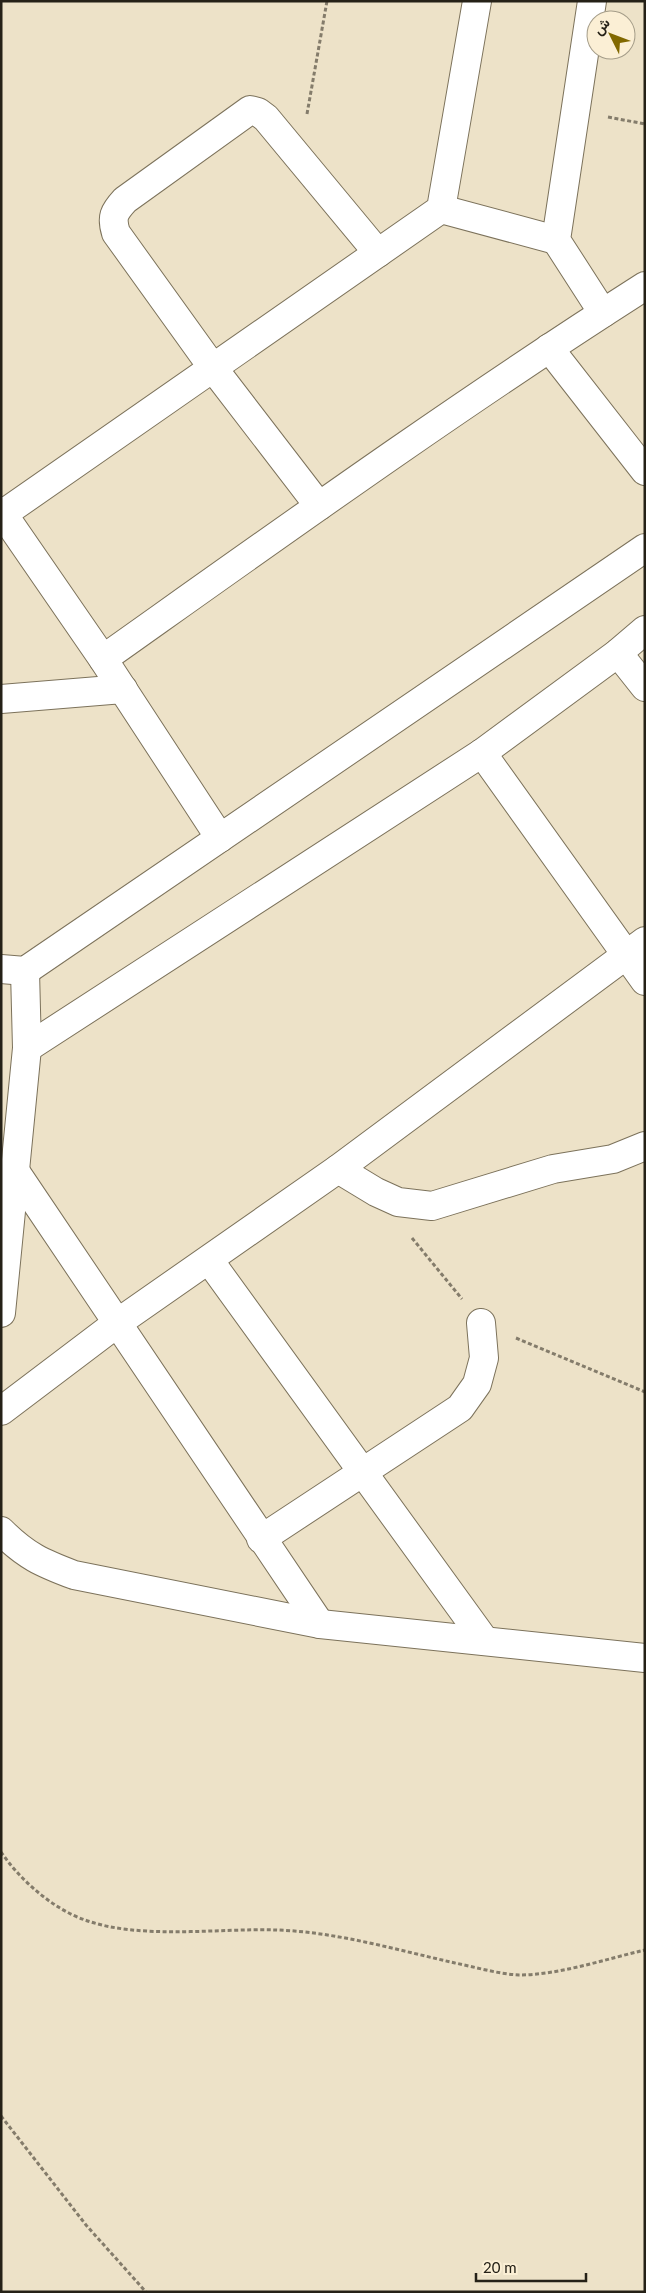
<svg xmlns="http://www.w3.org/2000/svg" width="646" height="2293" viewBox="0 0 646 2293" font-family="Lato,Vazirmatn,sans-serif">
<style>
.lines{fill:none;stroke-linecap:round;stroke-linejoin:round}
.minor-casing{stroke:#7c725b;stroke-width:30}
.path{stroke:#847c6b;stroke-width:3;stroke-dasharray:4 2.5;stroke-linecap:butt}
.minor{stroke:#fff;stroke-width:28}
</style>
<rect width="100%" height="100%" fill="#ede2c8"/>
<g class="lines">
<defs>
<g id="minor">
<path d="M592 1 556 240 603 313"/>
<path d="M441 209 556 240"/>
<path d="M549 348 645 471"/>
<path d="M319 506 213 368 116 233C111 217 114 212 125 200L250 110 258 112 266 118 378 253"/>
<path d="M1 511 103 659 220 838"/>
<path d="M3 514 441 209 477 1"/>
<path d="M618 653 645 687"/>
<path d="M103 659C282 532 460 404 645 286"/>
<path d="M1 699 123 689"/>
<path d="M482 753 645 981"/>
<path d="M1 969 25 971 645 548"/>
<path d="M27 1048 482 753 618 653 645 630"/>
<path d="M338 1169 376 1192 398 1202 432 1206 553 1169 613 1159 645 1146"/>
<path d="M15 1171 320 1624"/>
<path d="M209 1260 485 1641"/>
<path d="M1 1313 27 1048 25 971"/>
<path d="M1 1411 116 1324 338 1169 645 941"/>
<path d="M1 1531C26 1556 42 1563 74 1575L320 1624 645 1658"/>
<path d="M261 1539 460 1408 477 1384 484 1358 481 1323"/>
</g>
</defs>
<!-- minor casing -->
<use href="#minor" class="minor-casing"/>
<!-- path -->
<g class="path">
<path d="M307 114 327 1"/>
<path d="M608 117 645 124"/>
<path d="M412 1238 462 1299"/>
<path d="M516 1338 645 1392"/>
<path d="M1 1852C20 1880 53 1909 85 1920 140 1940 218 1928 277 1930 337 1932 397 1950 455 1963 475 1967 498 1974 519 1975 559 1975 606 1959 645 1950"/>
<path d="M1 2116 86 2225 146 2292"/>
</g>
<!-- minor -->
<use href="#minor" class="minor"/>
</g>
<!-- border -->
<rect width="646" height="2293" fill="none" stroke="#252117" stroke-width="5"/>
<!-- north arrow -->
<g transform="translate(611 35) rotate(312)"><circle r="24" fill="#fbefd5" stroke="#a59d89"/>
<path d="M0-4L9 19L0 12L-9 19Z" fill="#816800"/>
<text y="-8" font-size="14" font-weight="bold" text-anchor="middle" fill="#252117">ش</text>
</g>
<!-- scale -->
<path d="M476 2273v8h110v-8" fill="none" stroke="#252117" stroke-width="2.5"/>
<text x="483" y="2273" font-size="15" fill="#252117" stroke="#fbefd5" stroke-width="4" paint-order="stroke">20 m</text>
</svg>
